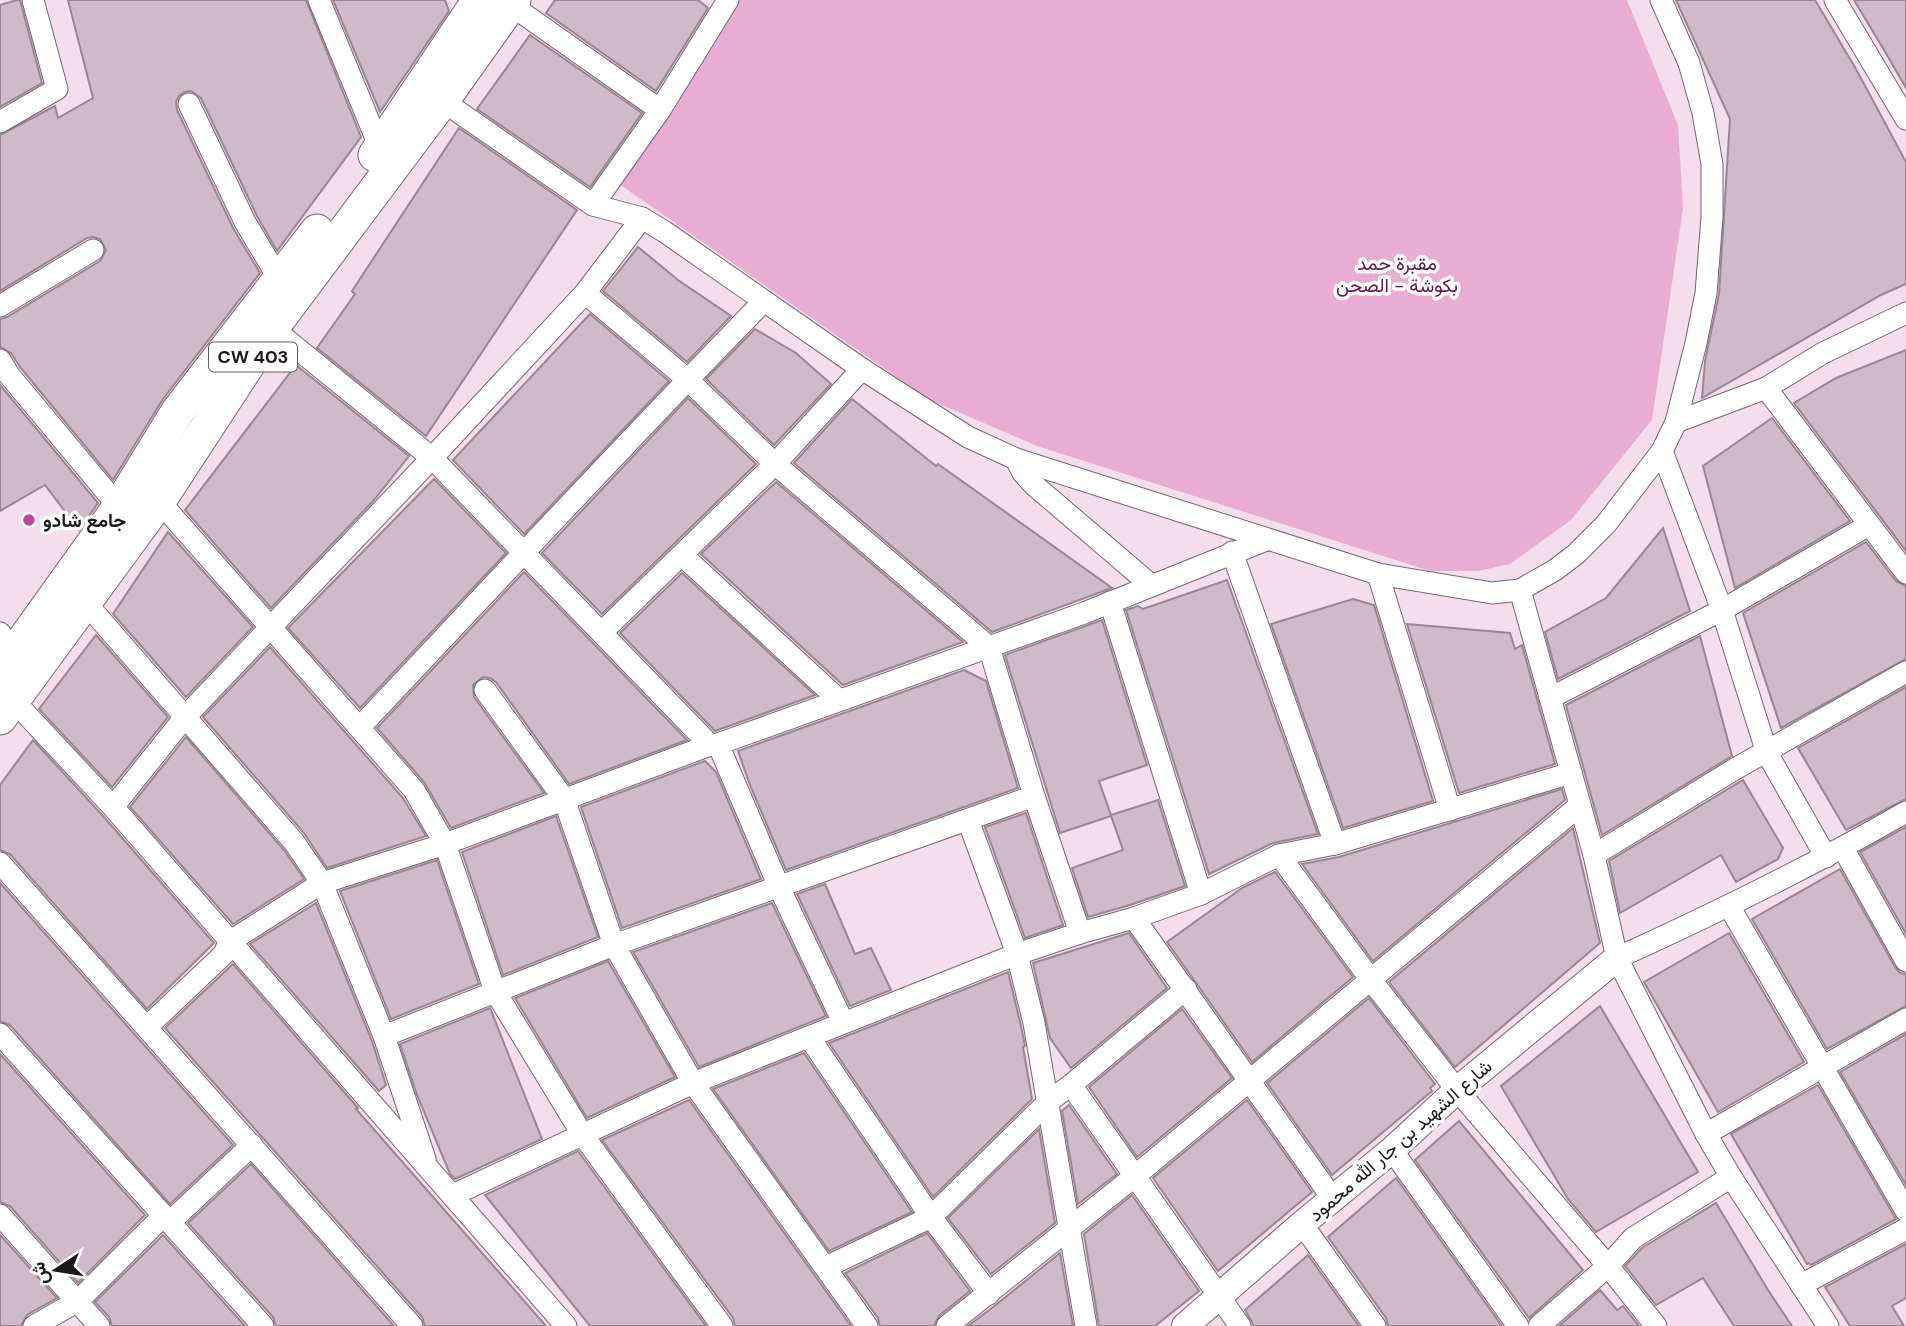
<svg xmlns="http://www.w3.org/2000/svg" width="1906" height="1326" viewBox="0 0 1906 1326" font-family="'DM Sans',Vazirmatn,sans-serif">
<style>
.green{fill:#e9add3}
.building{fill:#cfbac7;stroke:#9a8592;stroke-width:2}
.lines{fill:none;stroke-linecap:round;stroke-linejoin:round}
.minor-casing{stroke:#776470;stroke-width:23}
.tertiary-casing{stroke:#776470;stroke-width:28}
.primary-casing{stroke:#776470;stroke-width:35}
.minor{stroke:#fff;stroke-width:21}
.tertiary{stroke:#fff;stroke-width:26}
.primary{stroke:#fff;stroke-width:33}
.poi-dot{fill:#bd459a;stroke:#fff;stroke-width:2.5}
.labels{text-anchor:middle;stroke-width:7;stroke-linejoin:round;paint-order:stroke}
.shield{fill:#fff;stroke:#625c5f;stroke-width:2}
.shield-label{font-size:18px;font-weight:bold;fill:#1e161b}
.park-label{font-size:19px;fill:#671151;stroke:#fff}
.poi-label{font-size:19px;font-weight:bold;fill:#1e161b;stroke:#fff;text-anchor:start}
.street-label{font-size:19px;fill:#1e161b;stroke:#fff}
</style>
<rect width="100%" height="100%" fill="#f5deec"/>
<!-- green -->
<path class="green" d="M737 0H1627L1678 125 1683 208 1652 420 1571 520 1510 564 1478 571H1430L1037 446 928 399 619 184Z"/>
<!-- building -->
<g class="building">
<path d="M17 0H20L42 83 0 107V5Z"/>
<path d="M68 0H306L361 137 277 251 257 216 201 98 191 91 184 92 179 96 176 102 177 110 233 228 260 273 163 399 113 480 20 367 11 353 0 347V319L7 317 100 261 106 250 100 239 93 237 87 238 0 291V135L55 106 58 118 93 98Z"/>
<path d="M333 0H445L449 11 380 112Z"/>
<path d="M555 0H698L708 8 656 91 546 13Z"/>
<path d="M1676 0H1815L1856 69 1906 162V284L1881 295 1702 398 1705 361 1719 294 1730 119Z"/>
<path d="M1854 0H1906V88L1887 55Z"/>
<path d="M530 35 642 113 590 187 477 109Z"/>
<path d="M459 128 577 210 426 436 317 348 355 294 352 291Z"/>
<path d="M638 247 678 280 731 316 687 362 603 291Z"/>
<path d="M590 314 669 381 524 534 453 460Z"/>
<path d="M755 329 796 353 831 384 774 445 706 379Z"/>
<path d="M1906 350V551L1794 403 1836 378Z"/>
<path d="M296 365 409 456 374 500 271 608 185 510Z"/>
<path d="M0 385 98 503 79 530 45 485 0 511Z"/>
<path d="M688 398 756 464 602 614 542 553Z"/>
<path d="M852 399 936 466 938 464 1112 588 992 632 794 463Z"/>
<path d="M1772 418 1850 521 1735 588 1703 466Z"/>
<path d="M434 479 506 553 360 708 288 628Z"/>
<path d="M776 482 963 642 843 685 701 554Z"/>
<path d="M1663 528 1690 611 1558 679 1545 632 1606 598Z"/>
<path d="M168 532 253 627 186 697 113 614Z"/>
<path d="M1866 542 1896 581 1906 586V659L1781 728 1743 613Z"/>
<path d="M524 572 687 740 569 784 496 682 490 678 483 677 473 685 474 697 544 793 451 828 424 782 377 728Z"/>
<path d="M682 573 815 695 715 731 620 633Z"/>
<path d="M1227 580 1318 834 1273 843 1209 874 1126 610 1138 606 1143 609Z"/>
<path d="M1353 599 1374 605 1433 801 1343 828 1271 624Z"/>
<path d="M1102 620 1147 765 1099 781 1111 815 1158 800 1185 886 1130 905 1088 917 1072 868 1123 850 1111 816 1060 833 1005 655Z"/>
<path d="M1407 624 1510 633 1515 649 1522 645 1555 764 1459 793Z"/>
<path d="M96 635 168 717 112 787 39 709Z"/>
<path d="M1700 636 1732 756 1602 835 1566 705Z"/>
<path d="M270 647 403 798 426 836 327 868 304 833 203 717Z"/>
<path d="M964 670 986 681 1018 788 786 870 750 785 738 751Z"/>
<path d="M1906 687V799L1846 830 1798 748Z"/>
<path d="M186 737 284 850 304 879 233 924 130 807Z"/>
<path d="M33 740 103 816 214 943 147 1009 10 854 0 850V785Z"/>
<path d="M705 761 716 772 761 879 622 928 581 807Z"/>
<path d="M1743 780 1783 848 1778 859 1736 882 1721 855 1620 913 1609 861Z"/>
<path d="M1562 789 1565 800 1373 961 1302 864 1339 857Z"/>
<path d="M1026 813 1063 925 1025 938 985 827Z"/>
<path d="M556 816 598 937 503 975 462 852Z"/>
<path d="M1906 827V934L1860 852Z"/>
<path d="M1573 828 1600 943 1455 1067 1389 982Z"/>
<path d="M437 860 479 984 391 1019 340 891Z"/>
<path d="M1840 869 1895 967 1900 973 1906 974V1006L1827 1049 1752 919Z"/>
<path d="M1275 872 1353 977 1252 1062 1167 942 1242 888Z"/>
<path d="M0 883 233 1145 170 1204 10 1025 0 1021Z"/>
<path d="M825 884 855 954 871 948 891 990 850 1006 797 894Z"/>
<path d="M316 903 372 1041 386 1085 379 1091 250 944Z"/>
<path d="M772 903 826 1016 699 1067 633 952Z"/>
<path d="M1129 933 1167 988 1071 1068 1050 1038 1033 963Z"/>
<path d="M1729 933 1804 1062 1718 1112 1644 982Z"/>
<path d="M608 961 675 1077 587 1118 515 998Z"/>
<path d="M233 964 358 1108 356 1109 546 1326H425L422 1317 165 1028Z"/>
<path d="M1008 972 1021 1026 1025 1046 1023 1047 1032 1099 933 1197 829 1043Z"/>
<path d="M1369 998 1435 1084 1430 1088 1432 1091 1332 1175 1267 1083Z"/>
<path d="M1600 1006 1698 1172 1596 1232 1568 1199 1501 1086Z"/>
<path d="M490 1008 542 1139 455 1179 450 1174 417 1095 400 1044Z"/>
<path d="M1182 1009 1232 1078 1137 1157 1089 1087Z"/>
<path d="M1906 1034V1185L1840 1072Z"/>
<path d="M804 1053 912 1212 829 1251 713 1089Z"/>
<path d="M0 1054 145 1215 78 1283 10 1206 0 1202Z"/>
<path d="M1818 1085 1896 1219 1811 1265 1809 1263 1807 1264 1731 1134Z"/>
<path d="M689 1100 851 1326H735L733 1318 602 1140Z"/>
<path d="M1247 1100 1312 1192 1218 1271 1153 1178Z"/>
<path d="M1069 1105 1117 1174 1078 1204 1062 1111Z"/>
<path d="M1459 1121 1583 1270 1529 1318 1415 1160Z"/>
<path d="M1039 1129 1055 1223 991 1274 948 1218Z"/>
<path d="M578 1151 706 1326H590L485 1195Z"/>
<path d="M251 1164 394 1326H276L273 1317 188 1223Z"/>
<path d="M1396 1178 1502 1326H1388L1386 1318 1328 1237Z"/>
<path d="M1132 1195 1199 1291 1155 1326H1099L1084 1234Z"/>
<path d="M1716 1203 1768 1290 1792 1326H1734L1703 1278 1656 1305 1625 1266 1642 1248Z"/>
<path d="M927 1233 970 1291 939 1316 934 1326H880L878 1318 845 1273Z"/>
<path d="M0 1235 57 1298 27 1315 21 1326H0Z"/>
<path d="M163 1235 245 1326H112L109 1317 95 1302Z"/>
<path d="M1906 1244V1298L1892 1306 1904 1326H1850L1825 1287Z"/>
<path d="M1060 1253 1073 1326H968L997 1304Z"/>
<path d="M1308 1255 1359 1326H1254L1245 1310Z"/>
<path d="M1600 1290 1617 1310 1623 1306 1639 1326H1559Z"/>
</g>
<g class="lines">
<defs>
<g id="minor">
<path d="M319 0 380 148"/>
<path d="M1835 0 1906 119"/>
<path d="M511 5 660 110"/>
<path d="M434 95 593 205 642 218 665 232 862 369 968 437 1016 459 1378 574 1492 593 1520 590 1555 570 1576 554 1606 524 1662 451 1676 422 1696 343 1706 293 1712 217V164L1703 113 1689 63 1661 0"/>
<path d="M189 104 245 222 279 279"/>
<path d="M0 122 57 89 33 0"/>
<path d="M593 205 660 110 728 0"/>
<path d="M585 293 687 379 775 464 989 647 1034 796 1080 933"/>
<path d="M0 306 93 250"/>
<path d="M272 328 432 458 710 745"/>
<path d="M0 360 9 375 119 507 159 501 414 790 445 844 495 991 582 1134 722 1326"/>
<path d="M1766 388 1906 573"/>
<path d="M1676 422 1766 388 1823 353 1906 313"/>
<path d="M1662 451 1722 610 1767 753 1826 857"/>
<path d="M1016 459 1023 473 1034 485 1151 585"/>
<path d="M1232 552 1335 844"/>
<path d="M683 556 839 700"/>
<path d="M1378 574 1450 810"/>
<path d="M1520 590 1594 855 1617 958 1706 1134 1731 1177 1828 1326"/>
<path d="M85 602 294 842 322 883 384 1036 425 1159"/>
<path d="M1110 602 1201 894"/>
<path d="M602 632 775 464 862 369"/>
<path d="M0 633 15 653"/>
<path d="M485 690 564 799 614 945 693 1083 867 1326"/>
<path d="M1550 698 1722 610 1869 525"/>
<path d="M13 700 113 807 566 1326"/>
<path d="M360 727C494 585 627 441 764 301"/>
<path d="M718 744 779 887 843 1022"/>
<path d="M113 807 185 717 432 458 585 293 642 218"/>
<path d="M968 820 1017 954 1034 1023 1086 1326"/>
<path d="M1843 848 1906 961"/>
<path d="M1279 855 1371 980 1457 1090 1608 1266 1656 1326"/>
<path d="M1594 855 1735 769 1906 672"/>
<path d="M0 863 412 1326"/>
<path d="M1729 906 1906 1211"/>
<path d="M1134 918 1333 1199"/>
<path d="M1617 958C1716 913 1812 866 1906 812"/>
<path d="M147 1027 224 954 229 942 322 883 445 844 710 745 718 744 1084 613 1266 540"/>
<path d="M0 1034 263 1326"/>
<path d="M384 1036 614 945 1034 796"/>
<path d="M809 1037 931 1217 989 1294"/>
<path d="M1071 1085 1186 989"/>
<path d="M1706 1134 1906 1019"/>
<path d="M1392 1150 1518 1326"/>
<path d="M453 1195 693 1083 1017 954 1080 933 1134 918 1201 894 1279 855 1335 844 1571 773"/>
<path d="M0 1215 99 1326"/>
<path d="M170 1222 252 1145"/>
<path d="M1302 1224 1375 1326"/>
<path d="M826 1267 931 1217 1049 1101 1071 1085 1240 1326"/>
<path d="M1801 1285 1906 1229"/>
<path d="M34 1326 78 1301 164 1215"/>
<path d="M947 1326 1135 1176 1579 806"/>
<path d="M1539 1326 1608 1266 1633 1238 1731 1177"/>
</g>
<path id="tertiary" d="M1185 1326 1302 1224 1392 1150 1457 1090 1617 958"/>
<g id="primary">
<path d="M375 155 479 0"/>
<path d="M0 673 119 507 178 411 317 231"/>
<path d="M0 718 159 501 272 328 442 101 514 0"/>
</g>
</defs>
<!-- minor casing -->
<use href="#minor" class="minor-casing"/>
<!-- tertiary casing -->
<use href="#tertiary" class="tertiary-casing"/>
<!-- primary casing -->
<use href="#primary" class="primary-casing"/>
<!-- minor -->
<use href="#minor" class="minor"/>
<!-- tertiary -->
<use href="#tertiary" class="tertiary"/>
<!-- primary -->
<use href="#primary" class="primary"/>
</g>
<!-- markers -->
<circle class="poi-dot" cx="29" cy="520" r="7"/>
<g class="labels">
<!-- shield labels -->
<rect class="shield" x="209" y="342.5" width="88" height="29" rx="5"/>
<g class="shield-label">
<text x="253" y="363">CW 403</text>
</g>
<!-- park labels -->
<g class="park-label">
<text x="1397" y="270">مقبرة حمد<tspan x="1397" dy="22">بكوشة - الصحن</tspan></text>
</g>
<!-- poi labels -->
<g class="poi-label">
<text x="43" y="527">جامع شادو</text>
</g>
<!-- street labels -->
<g class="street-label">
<text transform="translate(1400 1140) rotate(-41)" y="7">شارع الشهيد بن جار الله محمود</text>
</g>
</g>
<!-- north arrow -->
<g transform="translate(56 1270) rotate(258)" stroke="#ffffff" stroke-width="5" paint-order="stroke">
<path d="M0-5L12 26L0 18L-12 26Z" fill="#1e161b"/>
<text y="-10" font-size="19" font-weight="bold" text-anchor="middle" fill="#1e161b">ش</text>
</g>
</svg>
